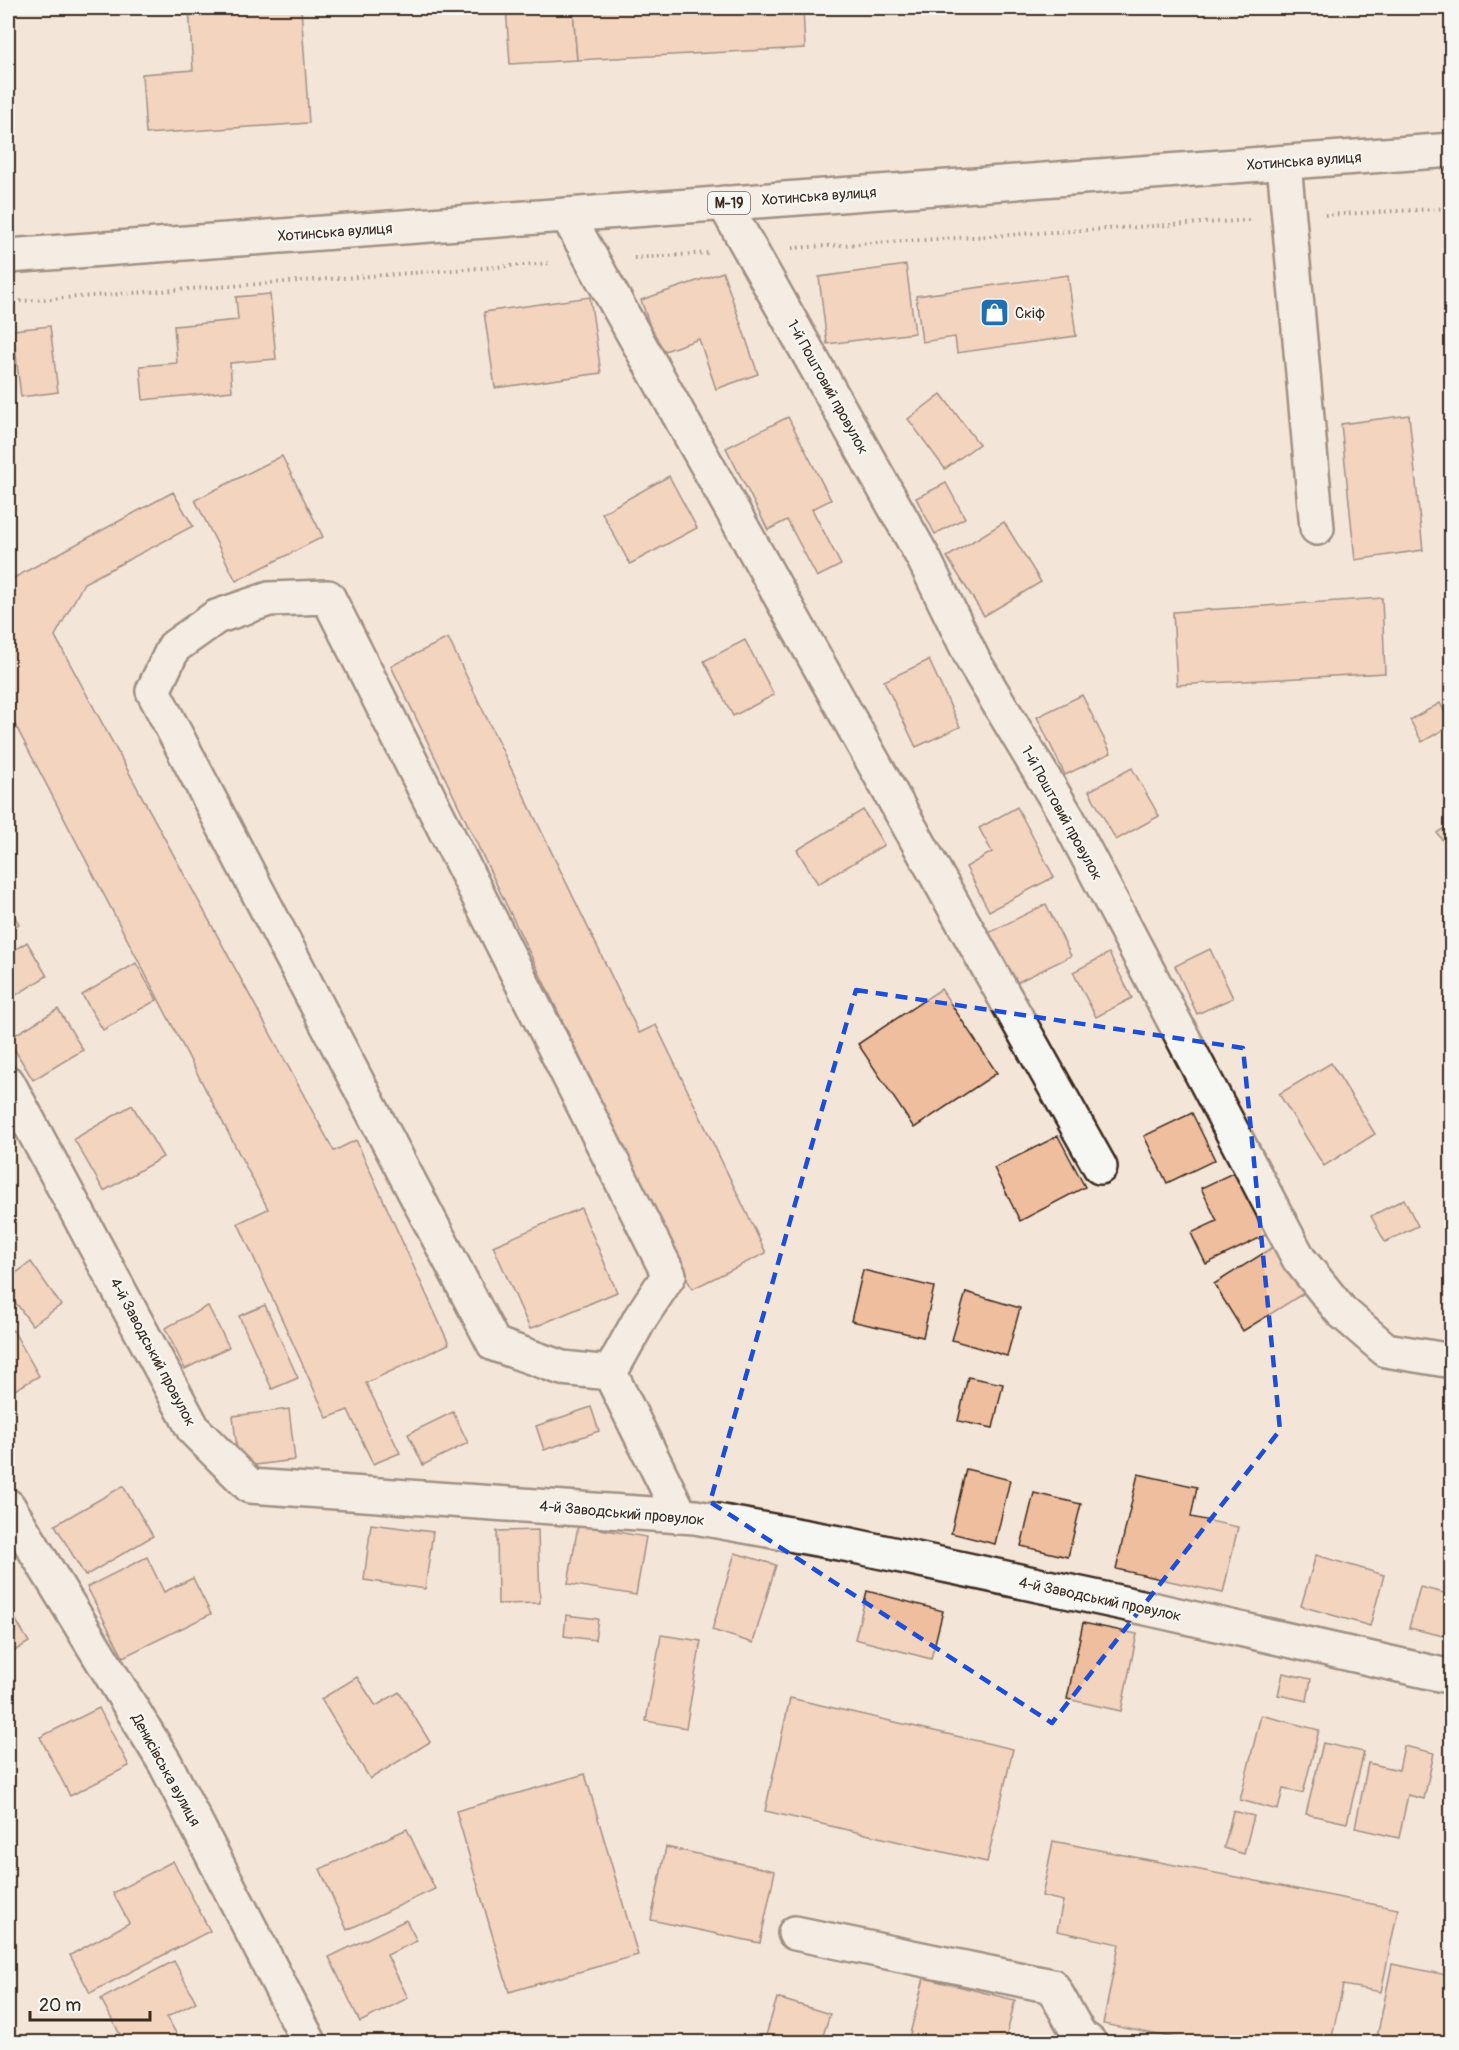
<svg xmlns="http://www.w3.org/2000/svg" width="1459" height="2050" viewBox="0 0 1459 2050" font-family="Pangolin,sans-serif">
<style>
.building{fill:#efbe9f;stroke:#3b2a1e;stroke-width:1.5}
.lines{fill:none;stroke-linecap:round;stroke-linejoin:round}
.minor-casing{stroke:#3b2a1e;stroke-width:38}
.highway-casing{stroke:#3b2a1e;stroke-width:38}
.path{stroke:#3b2a1e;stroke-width:4;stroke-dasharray:1.5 4.5;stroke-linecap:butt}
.minor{stroke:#f6f6f2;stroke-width:33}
.highway{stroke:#f6f6f2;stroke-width:33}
.marked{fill:none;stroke:#1d4ed8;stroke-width:4.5;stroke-dasharray:12 8;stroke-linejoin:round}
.labels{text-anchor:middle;stroke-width:4.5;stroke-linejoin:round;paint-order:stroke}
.shield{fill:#f6f6f2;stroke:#73675e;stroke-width:1.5}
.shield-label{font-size:14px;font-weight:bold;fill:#3b2a1e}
.street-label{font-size:15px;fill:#3b2a1e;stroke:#f6f6f2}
.poi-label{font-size:15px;fill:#3b2a1e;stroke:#f6f6f2;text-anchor:start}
</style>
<rect width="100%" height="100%" fill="#f4e5d9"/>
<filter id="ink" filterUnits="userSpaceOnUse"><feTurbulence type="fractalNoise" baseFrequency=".0167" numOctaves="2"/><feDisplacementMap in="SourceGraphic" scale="12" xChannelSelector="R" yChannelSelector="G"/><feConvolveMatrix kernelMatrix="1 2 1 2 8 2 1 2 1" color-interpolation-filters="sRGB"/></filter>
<g filter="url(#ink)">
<!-- building -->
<g class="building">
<path d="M189 8H301L309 123 146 134 142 74 193 70Z"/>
<path d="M506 8H573L577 60 510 64Z"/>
<path d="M573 8H803L805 48 577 60Z"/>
<path d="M906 265 915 333 827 344 819 277Z"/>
<path d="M723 272 758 374 716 389 699 339 659 353 641 300Z"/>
<path d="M1068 275 1076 336 957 353 955 337 922 342 916 296Z"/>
<path d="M270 294 276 359 230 363 232 391 143 400 140 366 177 363 174 326 238 320 236 297Z"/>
<path d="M590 297 601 373 495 388 484 312Z"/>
<path d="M50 326 58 392 21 397 13 330Z"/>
<path d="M941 394 979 444 945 469 908 419Z"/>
<path d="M1409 415 1423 550 1355 560 1341 424Z"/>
<path d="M788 417 831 500 812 509 841 565 817 577 787 520 768 530 726 448Z"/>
<path d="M282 456 323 537 236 581 195 500Z"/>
<path d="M669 476 697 528 630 564 602 513Z"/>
<path d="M946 483 965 518 935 534 916 498Z"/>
<path d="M173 492 193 526 84 583 55 636 334 1151 356 1140 449 1344 366 1383 400 1453 373 1464 348 1410 327 1418 238 1223 268 1209 8 711V581Z"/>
<path d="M1004 522 1041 582 984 616 947 557Z"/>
<path d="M1382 598 1385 673 1177 685 1173 612Z"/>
<path d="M448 638 639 1033 656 1025 766 1253 692 1289 391 666Z"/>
<path d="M745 640 774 695 733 716 704 661Z"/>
<path d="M929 660 960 727 916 747 884 681Z"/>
<path d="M1082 695 1111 753 1065 775 1037 717Z"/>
<path d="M1440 703 1452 725 1422 742 1410 720Z"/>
<path d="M1132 768 1159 816 1116 840 1089 791Z"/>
<path d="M1017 807 1054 877 989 911 966 867 992 852 979 828Z"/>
<path d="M863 810 884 845 818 884 797 850Z"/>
<path d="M1452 823V853L1437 833Z"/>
<path d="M8 904 19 924 8 931Z"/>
<path d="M1046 904 1071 956 1014 984 988 933Z"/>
<path d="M27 942 47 976 8 1000V954Z"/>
<path d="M1210 949 1233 998 1197 1014 1175 966Z"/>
<path d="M1109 953 1132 998 1096 1017 1073 972Z"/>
<path d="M136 963 157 1000 103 1030 82 995Z"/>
<path d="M941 989 997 1073 914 1128 858 1044Z"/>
<path d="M58 1009 83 1050 33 1080 8 1039Z"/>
<path d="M1331 1063 1375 1134 1324 1166 1279 1094Z"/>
<path d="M132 1105 163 1157 104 1191 74 1139Z"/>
<path d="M1192 1113 1215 1160 1167 1183 1144 1136Z"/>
<path d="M1058 1136 1085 1187 1020 1221 994 1168Z"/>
<path d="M1237 1171 1268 1234 1206 1264 1191 1233 1217 1221 1201 1188Z"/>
<path d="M1404 1199 1418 1226 1385 1242 1371 1216Z"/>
<path d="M581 1208 617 1292 530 1329 493 1246Z"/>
<path d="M8 1226 15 1241 8 1245Z"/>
<path d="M1275 1246 1304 1293 1243 1331 1214 1284Z"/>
<path d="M31 1262 61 1305 32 1325 16 1303 8 1309V1279Z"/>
<path d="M863 1270 934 1287 923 1337 851 1321Z"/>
<path d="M966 1292 1020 1308 1007 1356 952 1340Z"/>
<path d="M265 1305 298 1378 272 1389 239 1316Z"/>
<path d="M208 1306 229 1347 185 1369 165 1328Z"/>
<path d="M13 1330 39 1376 8 1394V1333Z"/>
<path d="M968 1377 1003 1384 993 1428 958 1421Z"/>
<path d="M591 1407 599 1431 544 1450 536 1426Z"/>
<path d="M289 1409 295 1460 239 1467 233 1416Z"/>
<path d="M453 1412 468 1443 423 1465 408 1434Z"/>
<path d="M966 1469 1010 1480 995 1544 951 1533Z"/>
<path d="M1138 1474 1197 1487 1191 1517 1238 1527 1223 1593 1116 1569Z"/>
<path d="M123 1486 153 1536 85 1576 55 1525Z"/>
<path d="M1034 1493 1081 1504 1068 1557 1021 1546Z"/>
<path d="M371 1524 433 1532 425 1589 364 1580Z"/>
<path d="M578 1525 646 1537 636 1595 568 1584Z"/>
<path d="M538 1530 540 1603 498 1604 497 1531Z"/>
<path d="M735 1553 776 1565 753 1643 712 1630Z"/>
<path d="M1316 1555 1384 1575 1370 1626 1301 1606Z"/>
<path d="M147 1557 164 1592 193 1578 211 1614 123 1657 87 1587Z"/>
<path d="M1420 1587 1452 1595V1638L1409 1628Z"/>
<path d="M867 1591 943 1611 931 1659 855 1639Z"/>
<path d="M8 1607 29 1642 8 1655Z"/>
<path d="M566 1615 598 1619 595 1640 564 1636Z"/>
<path d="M1083 1623 1137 1634 1121 1711 1067 1699Z"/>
<path d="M661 1635 701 1641 686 1728 646 1721Z"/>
<path d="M1283 1673 1311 1679 1307 1701 1278 1695Z"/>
<path d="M357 1677 376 1706 399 1692 430 1742 370 1779 321 1699Z"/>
<path d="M790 1698 1013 1749 987 1862 765 1811Z"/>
<path d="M99 1708 129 1766 70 1796 40 1737Z"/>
<path d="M1261 1715 1319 1730 1303 1793 1283 1789 1278 1810 1240 1800Z"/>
<path d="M1323 1743 1364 1752 1347 1823 1306 1814Z"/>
<path d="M1404 1746 1434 1753 1424 1799 1408 1795 1399 1838 1355 1828 1368 1763 1399 1770Z"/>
<path d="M1452 1749V1767H1447Z"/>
<path d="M585 1774 638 1955 509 1992 456 1811Z"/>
<path d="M1233 1811 1254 1816 1244 1854 1224 1848Z"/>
<path d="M407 1829 435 1889 347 1930 320 1869Z"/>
<path d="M1053 1841 1398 1909 1381 1992 1343 1985 1331 2042H1195L1103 2024 1119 1944 1057 1931 1063 1901 1042 1896Z"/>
<path d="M666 1847 775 1871 760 1943 651 1920Z"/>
<path d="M173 1861 210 1931 90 1993 70 1955 129 1923 113 1893Z"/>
<path d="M406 1920 417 1941 387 1955 408 1998 360 2022 329 1957Z"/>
<path d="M174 1961 196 2002 167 2017 181 2042H124L101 1999Z"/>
<path d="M1392 1964 1452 1976V2042H1376Z"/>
<path d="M924 1978 1015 2000 1005 2042H908Z"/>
<path d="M777 1998 830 2014 821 2042H764Z"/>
</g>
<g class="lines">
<defs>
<g id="minor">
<path d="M1284 163 1317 528"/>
<path d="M724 203 924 559 974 662 1067 817 1299 1259 1341 1311 1386 1350 1452 1361"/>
<path d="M567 215 1100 1167"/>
<path d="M8 1083 194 1430 250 1486 695 1517 850 1545 1151 1609 1452 1677"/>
<path d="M610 1373 562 1368 494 1344 153 691 174 647 216 617 269 599 328 597 669 1275 641 1317 610 1373 681 1516"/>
<path d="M8 1506 165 1763 309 2042"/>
<path d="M795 1933 1052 1986 1080 2036 1089 2042"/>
</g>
<path id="highway" d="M8 256 1452 150"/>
</defs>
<!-- minor casing -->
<use href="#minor" class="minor-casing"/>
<!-- highway casing -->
<use href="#highway" class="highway-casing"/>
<!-- path -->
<g class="path">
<path d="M1325 215 1452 208"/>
<path d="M792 248 1252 220"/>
<path d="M634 258 710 253"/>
<path d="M8 302 551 263"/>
</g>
<!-- minor -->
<use href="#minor" class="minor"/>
<!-- highway -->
<use href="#highway" class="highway"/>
</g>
</g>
<!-- marked area -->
<path d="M0 0H1459V2050H0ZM856 990 1243 1048 1280 1430 1052 1723 710 1502Z" fill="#f4e5d9" fill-opacity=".55" fill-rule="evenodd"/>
<path class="marked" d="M856 990 1243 1048 1280 1430 1052 1723 710 1502Z"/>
<!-- icons -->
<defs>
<symbol id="shop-square" viewBox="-11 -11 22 22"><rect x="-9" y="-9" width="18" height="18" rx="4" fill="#1f6fb2" stroke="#f6f6f2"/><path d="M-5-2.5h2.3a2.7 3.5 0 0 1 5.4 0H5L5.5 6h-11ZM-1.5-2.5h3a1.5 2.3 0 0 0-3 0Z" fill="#fff"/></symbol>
</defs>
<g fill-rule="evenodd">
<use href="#shop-square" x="978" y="296" width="33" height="33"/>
</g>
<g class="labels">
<!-- shield labels -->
<rect class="shield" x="708" y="192" width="42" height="22" rx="4.5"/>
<g class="shield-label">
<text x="729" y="208">М-19</text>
</g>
<!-- street labels -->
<g class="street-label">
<text transform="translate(1304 161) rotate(-4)" y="5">Хотинська вулиця</text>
<text transform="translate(819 196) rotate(-4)" y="5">Хотинська вулиця</text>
<text transform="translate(335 232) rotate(-4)" y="5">Хотинська вулиця</text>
<text transform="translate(828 387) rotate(61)" y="5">1-й Поштовий провулок</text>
<text transform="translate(1062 813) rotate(61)" y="5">1-й Поштовий провулок</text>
<text transform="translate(153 1352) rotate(62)" y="5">4-й Заводський провулок</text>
<text transform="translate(622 1513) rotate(5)" y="5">4-й Заводський провулок</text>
<text transform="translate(1100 1599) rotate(12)" y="5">4-й Заводський провулок</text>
<text transform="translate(166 1770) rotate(61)" y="5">Денисівська вулиця</text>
</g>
<!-- poi labels -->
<g class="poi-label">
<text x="1015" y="318">Скіф</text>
</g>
</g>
<!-- margin -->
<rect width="1459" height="2050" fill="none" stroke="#f6f6f2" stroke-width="30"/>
<rect x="15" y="15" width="1429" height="2020" fill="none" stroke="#3b2a1e" stroke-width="2" filter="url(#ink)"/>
<!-- scale -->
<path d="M30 2011v9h120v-9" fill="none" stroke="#3b2a1e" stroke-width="3"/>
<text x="39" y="2011" font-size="18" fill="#3b2a1e" stroke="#f6f6f2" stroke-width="4.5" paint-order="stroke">20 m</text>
</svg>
